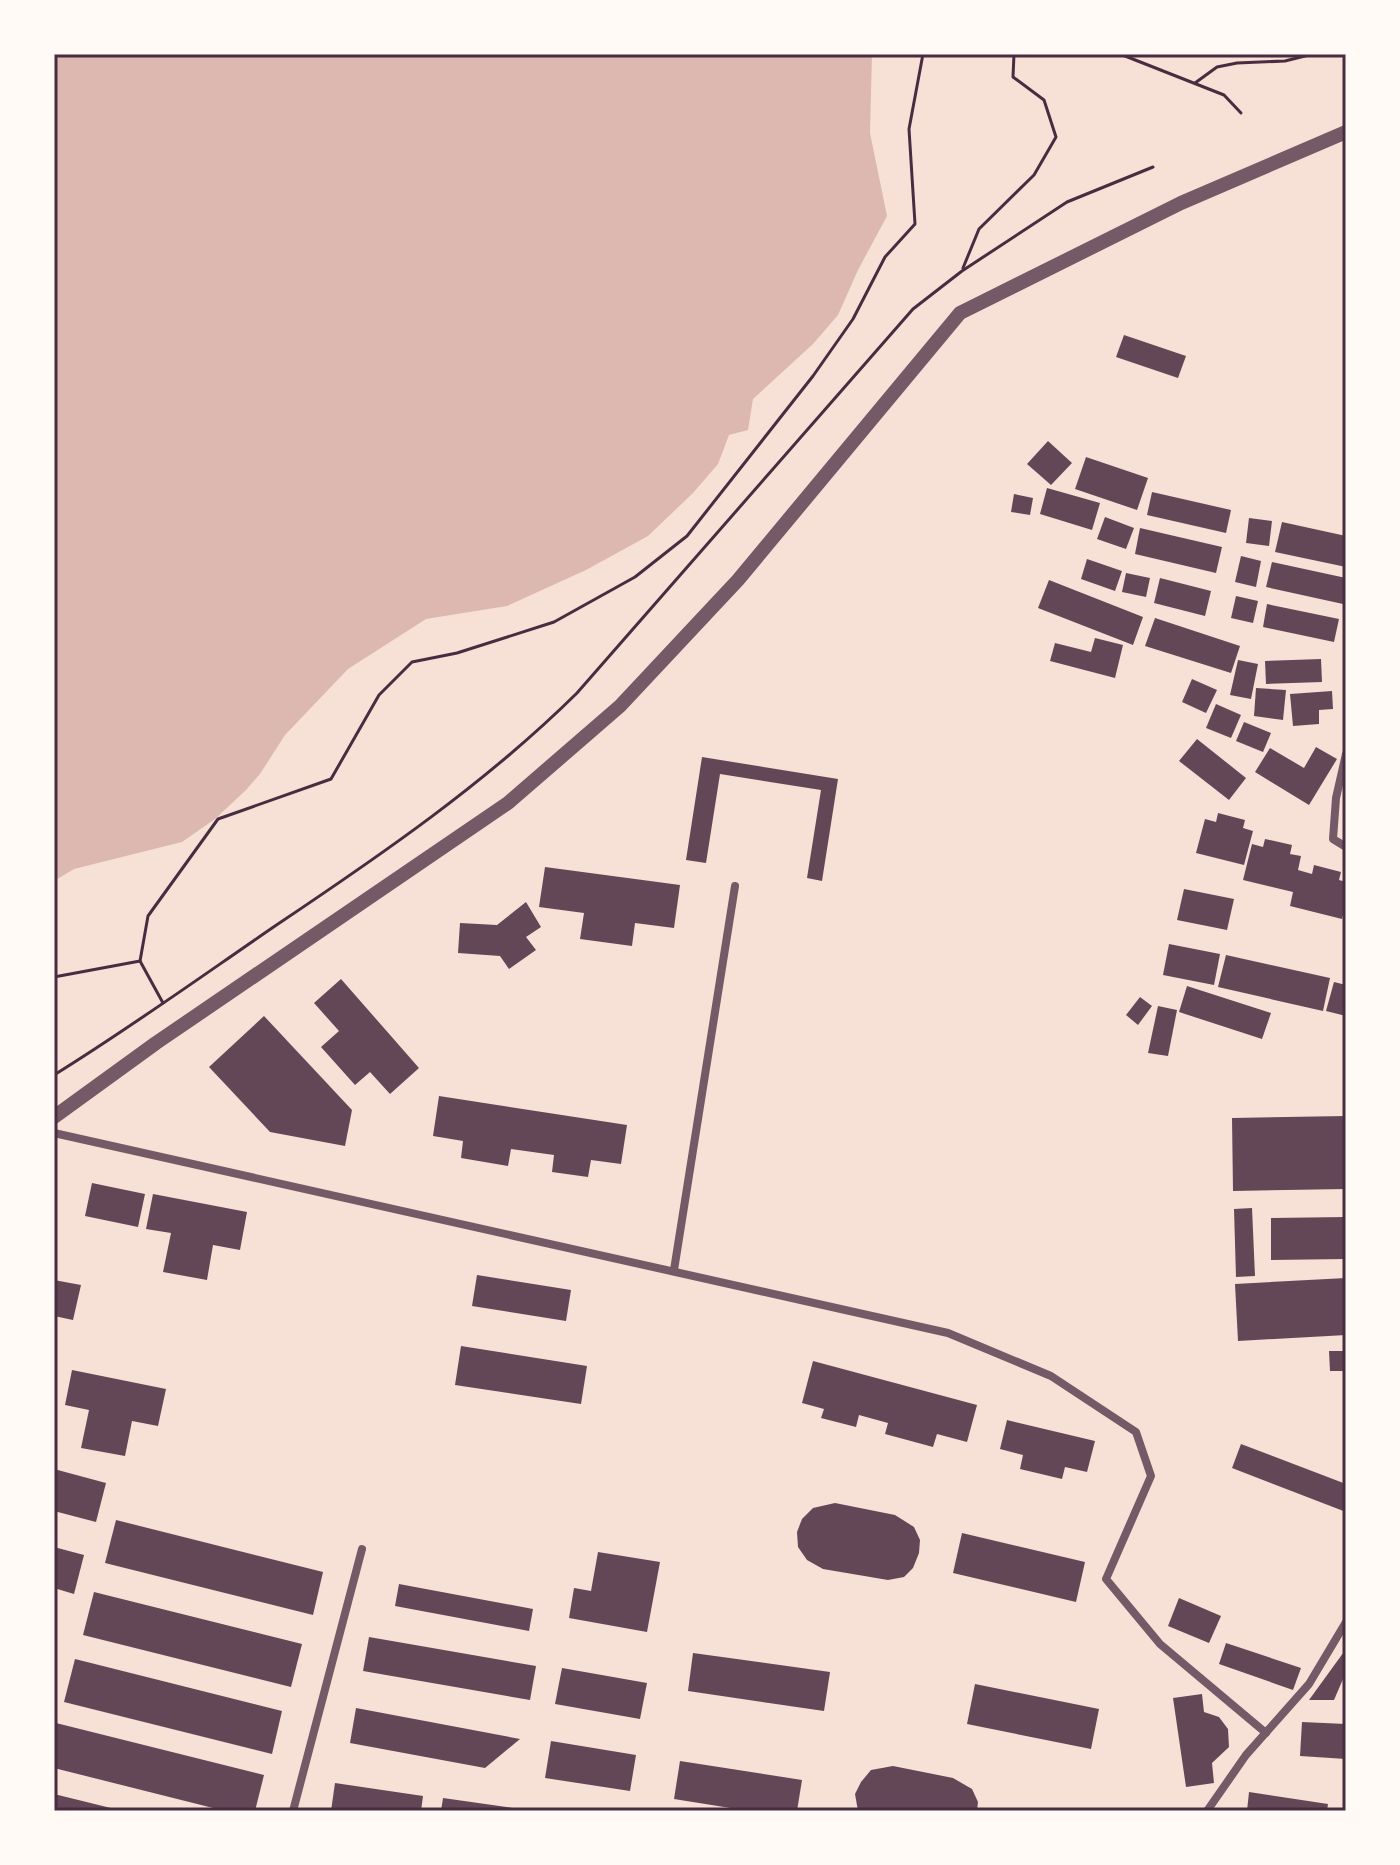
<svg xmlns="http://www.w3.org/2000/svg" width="1400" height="1865" viewBox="0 0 1400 1865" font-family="'Sofia Sans Condensed',sans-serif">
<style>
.water{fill:#dcb8b0}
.building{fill:#644757}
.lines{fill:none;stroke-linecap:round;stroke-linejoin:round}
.path{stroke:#4a2c40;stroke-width:3}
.minor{stroke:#755966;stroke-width:8}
.tertiary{stroke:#755966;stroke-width:14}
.neatline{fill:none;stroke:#4a2c40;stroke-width:3}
</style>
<rect width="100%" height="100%" fill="#f7e1d7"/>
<!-- water -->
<path class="water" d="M54 54H872L870 133 887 216 858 270 838 315 813 344 753 399 748 430 729 435 718 464 693 493 648 536 586 570 507 606 426 619 348 669 285 735 260 774 246 790 215 819 182 842 74 869 54 881Z"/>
<!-- building -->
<g class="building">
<path d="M1124 335 1186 356 1178 378 1116 357Z"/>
<path d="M1048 441 1072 463 1051 485 1027 464Z"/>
<path d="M1086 457 1148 478 1137 510 1075 489Z"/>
<path d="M1047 488 1100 503 1092 530 1040 514Z"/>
<path d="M1152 492 1231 510 1226 533 1147 515Z"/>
<path d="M1014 494 1033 498 1030 515 1011 512Z"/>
<path d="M1105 517 1134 528 1126 549 1097 539Z"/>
<path d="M1249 518 1272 521 1269 546 1246 543Z"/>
<path d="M1282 522 1346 536V567L1275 552Z"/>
<path d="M1140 528 1222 547 1216 573 1135 554Z"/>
<path d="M1241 556 1261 561 1256 587 1235 582Z"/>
<path d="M1087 559 1122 571 1115 591 1081 579Z"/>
<path d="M1272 562 1346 578 1343 604 1266 587Z"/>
<path d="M1126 573 1150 578 1146 597 1122 592Z"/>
<path d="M1160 578 1211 591 1205 616 1154 603Z"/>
<path d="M1049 580 1143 617 1133 645 1038 608Z"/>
<path d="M1236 596 1258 601 1253 623 1231 618Z"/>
<path d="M1267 604 1339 619 1334 642 1263 627Z"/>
<path d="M1155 618 1240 646 1231 673 1145 646Z"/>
<path d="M1095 638 1123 645 1115 678 1050 661 1055 643 1091 652Z"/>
<path d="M1321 659 1322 682 1266 684 1265 661Z"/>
<path d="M1238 660 1258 664 1251 699 1230 695Z"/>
<path d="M1192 679 1217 690 1206 713 1182 702Z"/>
<path d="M1256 688 1286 690 1283 720 1254 716Z"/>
<path d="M1332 691 1333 709 1319 710V724L1293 726 1290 694Z"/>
<path d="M1216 704 1241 715 1231 738 1206 728Z"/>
<path d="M1244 722 1271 733 1263 752 1236 741Z"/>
<path d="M1197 739 1246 778 1229 800 1179 761Z"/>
<path d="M1316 747 1337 759 1309 805 1255 772 1270 748 1304 768Z"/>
<path d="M702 757 838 779 822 881 807 878 821 790 720 774 706 863 686 860Z"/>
<path d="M1218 813 1245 820 1243 828 1253 831 1244 865 1196 853 1205 819 1216 822Z"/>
<path d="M1265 839 1292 845 1290 854 1301 856 1298 870 1312 874 1314 865 1341 872 1339 880 1346 882V902L1342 919 1290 906 1293 892 1243 880 1252 844 1263 847Z"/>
<path d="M545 867 680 885 674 928 635 923 632 946 580 939 584 913 539 907Z"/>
<path d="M1184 889 1234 899 1227 930 1177 920Z"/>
<path d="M526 902 541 927 526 937 536 950 509 969 500 956 458 953 460 923 497 925Z"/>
<path d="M1169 944 1220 954 1214 985 1163 975Z"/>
<path d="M1226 955 1330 978 1323 1011 1218 987Z"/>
<path d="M341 979 419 1068 390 1094 370 1072 355 1085 321 1047 339 1031 314 1003Z"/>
<path d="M1334 982 1346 985V1016L1326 1011Z"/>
<path d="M1187 986 1271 1013 1262 1039 1179 1012Z"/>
<path d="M1140 997 1152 1006 1138 1025 1126 1015Z"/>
<path d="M1158 1006 1177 1010 1168 1056 1148 1053Z"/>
<path d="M264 1016 352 1110 345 1146 270 1132 209 1067Z"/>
<path d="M439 1096 627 1125 621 1164 591 1160 588 1177 552 1172 554 1155 511 1149 508 1166 461 1158 463 1141 433 1136Z"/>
<path d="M1346 1116V1189L1233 1191 1232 1118Z"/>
<path d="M92 1183 145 1194 138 1227 85 1216Z"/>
<path d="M153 1194 247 1212 240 1250 213 1245 207 1280 163 1272 171 1233 146 1229Z"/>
<path d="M1252 1208 1255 1276 1236 1277 1234 1209Z"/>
<path d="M1346 1217V1259L1271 1260V1218Z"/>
<path d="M477 1275 571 1290 566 1321 472 1306Z"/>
<path d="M1346 1278V1335L1238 1341 1235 1284Z"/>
<path d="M54 1280 81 1285 73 1320 54 1316Z"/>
<path d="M461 1346 587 1366 581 1404 455 1385Z"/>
<path d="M1329 1351H1346V1371H1330Z"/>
<path d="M813 1361 977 1405 967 1442 937 1434 933 1447 885 1434 888 1423 859 1415 856 1427 821 1418 824 1409 802 1403Z"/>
<path d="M72 1370 166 1389 158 1426 132 1421 125 1456 81 1448 89 1410 65 1405Z"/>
<path d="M1007 1420 1095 1441 1087 1472 1065 1467 1062 1479 1020 1469 1023 1455 1000 1449Z"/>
<path d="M1241 1444 1346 1484V1512L1232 1468Z"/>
<path d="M54 1469 106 1483 96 1522 54 1511Z"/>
<path d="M835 1503 895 1515 914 1527 920 1540 919 1553 913 1568 904 1577 888 1580 823 1569 807 1560 798 1547 797 1532 802 1519 813 1508Z"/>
<path d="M116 1520 323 1572 313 1615 105 1563Z"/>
<path d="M962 1533 1085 1562 1076 1602 953 1573Z"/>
<path d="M54 1547 84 1555 74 1594 54 1588Z"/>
<path d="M598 1552 660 1562 647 1632 569 1618 574 1588 591 1591Z"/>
<path d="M399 1584 533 1609 529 1631 395 1606Z"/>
<path d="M94 1592 302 1644 291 1687 83 1635Z"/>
<path d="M1179 1598 1221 1616 1209 1643 1168 1626Z"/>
<path d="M369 1637 536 1666 530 1700 363 1671Z"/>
<path d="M1226 1643 1301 1668 1293 1690 1219 1664Z"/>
<path d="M1346 1649V1672L1334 1700H1309Z"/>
<path d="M693 1653 830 1672 824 1711 688 1691Z"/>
<path d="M75 1659 282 1711 272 1754 64 1702Z"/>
<path d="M562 1668 647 1683 640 1719 555 1704Z"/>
<path d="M975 1684 1099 1709 1091 1749 967 1724Z"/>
<path d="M1202 1694 1204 1712 1219 1717 1228 1729 1229 1747 1212 1763 1214 1783 1186 1787 1173 1698Z"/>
<path d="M356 1708 520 1739 485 1768 350 1743Z"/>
<path d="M1302 1722 1346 1724V1759L1300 1756Z"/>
<path d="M56 1723 264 1775 255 1811H225L54 1768Z"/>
<path d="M551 1741 636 1755 630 1791 545 1778Z"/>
<path d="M680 1761 802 1780 797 1811H749L674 1799Z"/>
<path d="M893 1766 953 1778 972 1789 978 1802 977 1811H858L855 1794 861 1782 871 1770Z"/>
<path d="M335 1783 423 1796 421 1811H331Z"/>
<path d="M1249 1792 1328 1804 1327 1811H1247Z"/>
<path d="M54 1794 119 1810V1811H54Z"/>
<path d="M443 1798 520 1809V1811H441Z"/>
</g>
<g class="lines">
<!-- path -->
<g class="path">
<path d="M1120 54 1224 95 1241 113"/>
<path d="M1195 83 1217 67 1237 63 1285 61 1313 54"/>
<path d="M963 268 979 229 1034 175 1056 137 1044 100 1013 77 1014 54"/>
<path d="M140 961 163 1003"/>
<path d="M54 977 140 961 148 916 218 819 331 779 379 695 412 662 457 653 554 622 635 577 687 536 813 376 853 319 885 257 915 224 909 129 923 54"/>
<path d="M54 1075C130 1028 202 976 275 926 381 855 486 783 577 693L913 309 962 271 1067 202 1153 167"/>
</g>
<!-- minor -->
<g class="minor">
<path d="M1346 754 1336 798 1333 839 1346 847"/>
<path d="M54 1133 948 1333 1051 1376 1136 1432 1151 1476 1106 1579 1160 1644 1266 1733"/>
<path d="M674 1270 735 886"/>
<path d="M293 1811 362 1549"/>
<path d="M1207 1811 1246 1755 1309 1684 1346 1622"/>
</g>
<!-- tertiary -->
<path class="tertiary" d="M54 1117 156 1043 508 803 620 706 738 580 960 313 1181 203 1346 132"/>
</g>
<!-- border -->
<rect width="1400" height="1865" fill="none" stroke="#fffaf5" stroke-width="112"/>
<rect x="56" y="56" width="1288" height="1753" class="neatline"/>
</svg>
